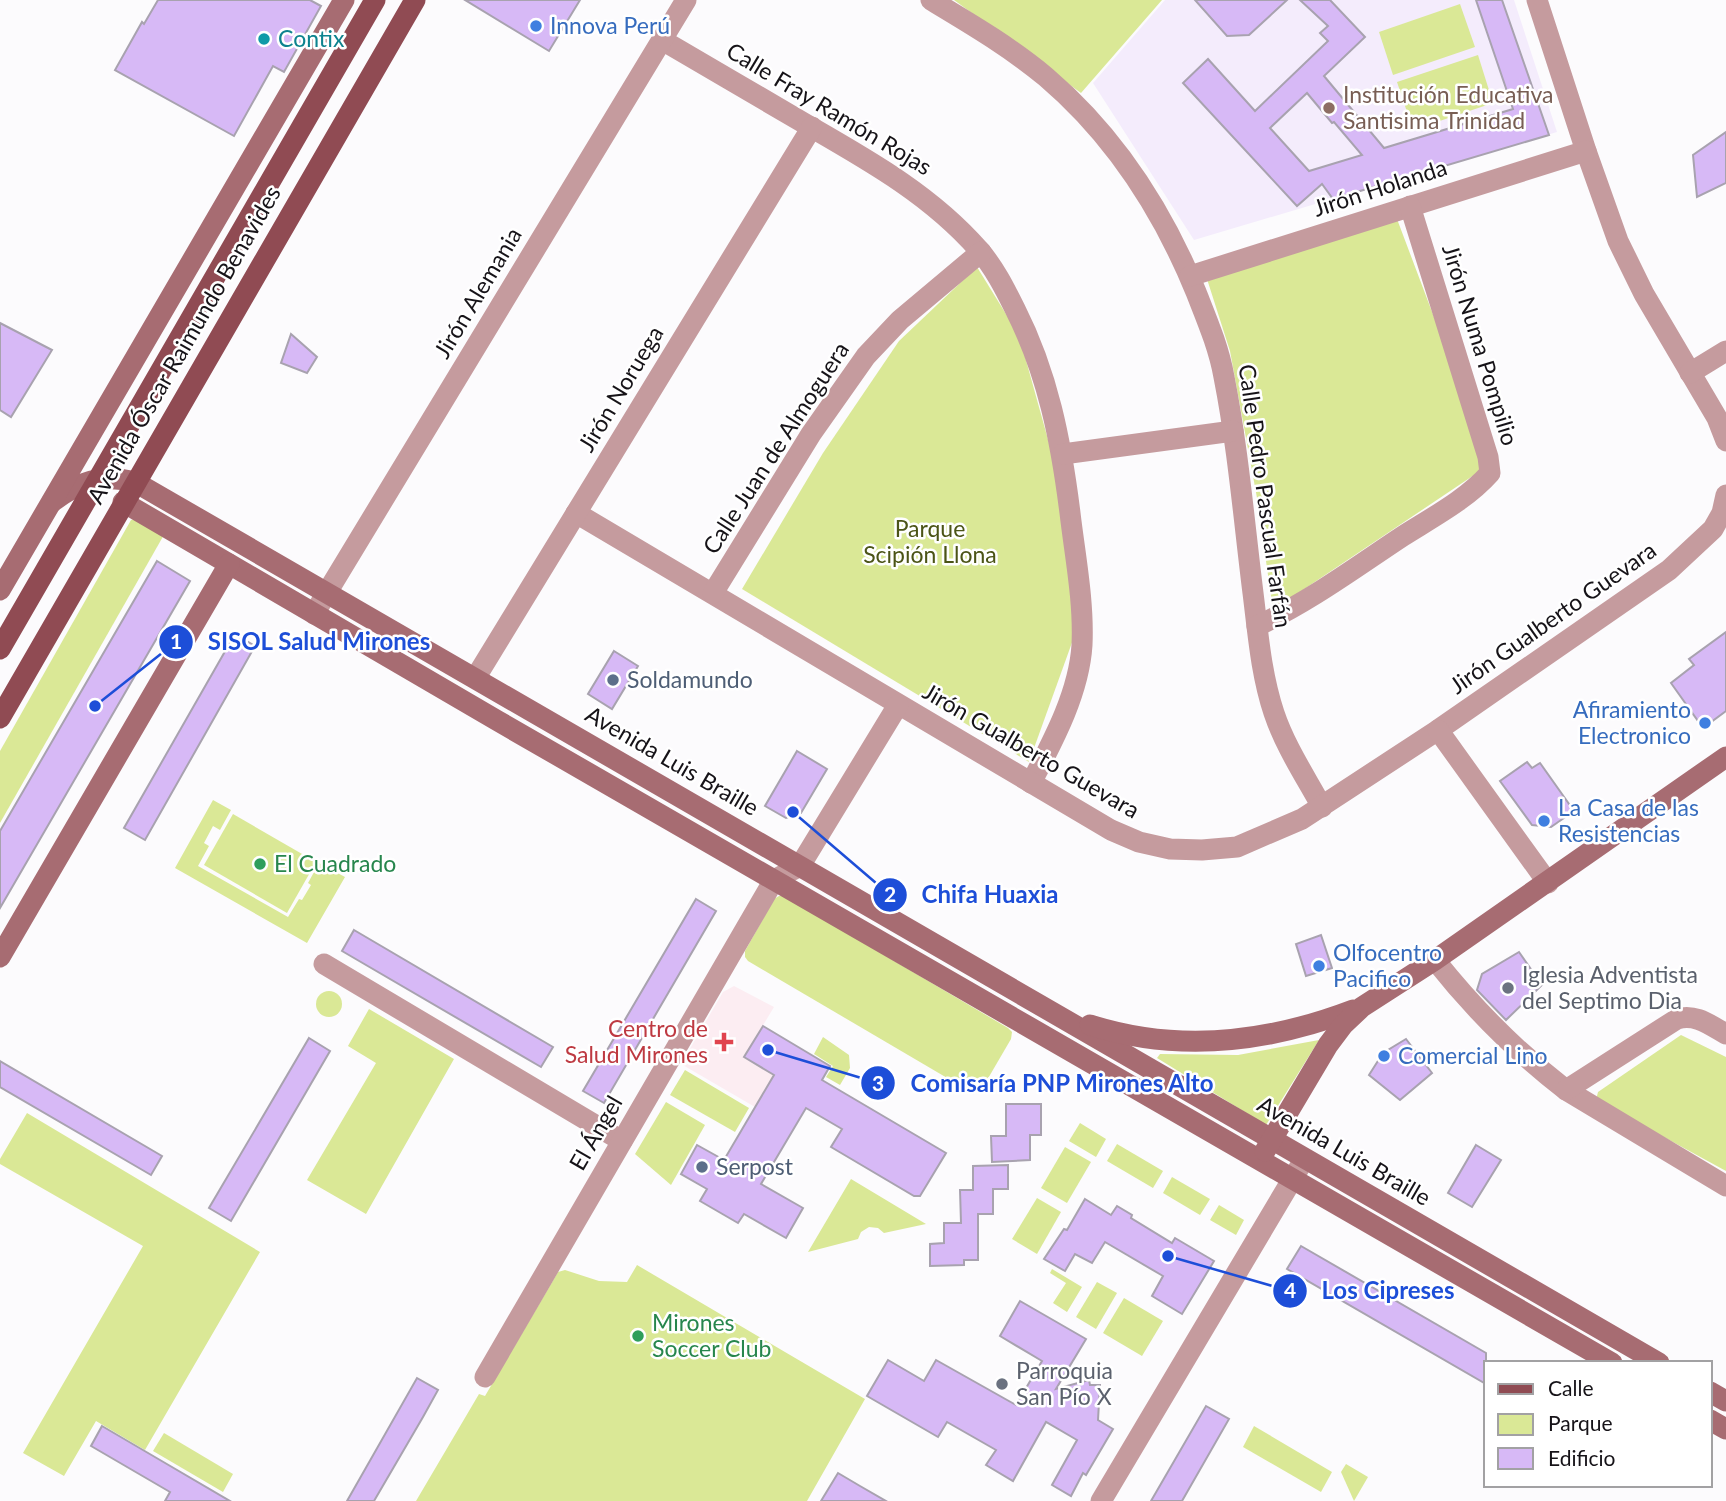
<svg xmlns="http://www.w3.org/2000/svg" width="1726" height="1501" viewBox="0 0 1726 1501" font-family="Lato,sans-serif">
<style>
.built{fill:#f4ecfc}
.medical{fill:#fcedf2}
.green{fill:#dae896}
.building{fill:#d7b9f6;stroke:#a8a2af;stroke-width:2;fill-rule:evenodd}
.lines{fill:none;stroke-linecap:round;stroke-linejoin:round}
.street{stroke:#c59b9e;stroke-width:21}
.secondary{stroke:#a76c72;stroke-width:21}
.primary{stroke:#904b53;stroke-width:21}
.shop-dot{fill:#3f7fe0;stroke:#fff;stroke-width:2.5}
.culture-dot{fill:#0f9aa8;stroke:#fff;stroke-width:2.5}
.education-dot{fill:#8d6e63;stroke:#fff;stroke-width:2.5}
.service-dot{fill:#5c6f8a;stroke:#fff;stroke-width:2.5}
.leisure-dot{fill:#2e9e5b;stroke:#fff;stroke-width:2.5}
.worship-dot{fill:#6b7280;stroke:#fff;stroke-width:2.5}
.health-dot{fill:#e0444e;stroke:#fff;stroke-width:2.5}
.labels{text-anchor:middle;stroke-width:5;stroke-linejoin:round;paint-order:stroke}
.shop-label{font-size:23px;fill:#366cbe;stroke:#fff;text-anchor:start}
.culture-label{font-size:23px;fill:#0d838f;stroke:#fff;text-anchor:start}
.education-label{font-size:23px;fill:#785e54;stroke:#fff;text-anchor:start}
.street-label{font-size:23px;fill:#161318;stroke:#fff}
.park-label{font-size:23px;fill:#4b5416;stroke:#fff}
.service-label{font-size:23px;fill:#4e5e75;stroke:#fff;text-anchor:start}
.leisure-label{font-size:23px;fill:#27864d;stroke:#fff;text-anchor:start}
.worship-label{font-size:23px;fill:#5b616d;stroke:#fff;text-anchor:start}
.health-label{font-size:23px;fill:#be3a42;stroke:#fff;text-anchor:end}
.leader{fill:none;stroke:#1d4ed8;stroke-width:2.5}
.callout-dot{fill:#1d4ed8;stroke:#fff;stroke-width:2.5}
.mark-label{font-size:21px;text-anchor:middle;font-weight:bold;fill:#fff}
.callout-label{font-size:24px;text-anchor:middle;font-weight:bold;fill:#1d4ed8;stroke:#fff;stroke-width:5;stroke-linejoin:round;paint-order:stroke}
</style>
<rect width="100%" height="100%" fill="#fcfbfd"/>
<!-- built -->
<path class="built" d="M1165 0H1514L1557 132 1194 240 1093 83Z"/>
<!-- medical -->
<path class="medical" d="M734 986 774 1007 744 1057 774 1075 755 1107 681 1064 723 992Z"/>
<!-- green -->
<g class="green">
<path d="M954 0H1162L1081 93Z"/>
<path d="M1460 4 1475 47 1393 75 1379 32Z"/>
<path d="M1478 55 1493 103 1413 130 1397 82Z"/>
<path d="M1397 219 1443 341 1483 469 1273 610 1257 498 1230 351 1207 279Z"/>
<path d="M977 267 1019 335 1062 490 1074 637 1029 762 742 589 823 453 899 341Z"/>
<path d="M139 518 165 533 0 823V751L131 520Z"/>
<path d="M213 800 231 810 220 830 213 826 204 843 209 846 198 866 288 917 299 899 302 900 311 885 308 883 319 863 345 877 307 943 175 868Z"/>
<path d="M233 814 316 862 287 913 204 865Z"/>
<path d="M779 896H784L1008 1028 1012 1032 1011 1039 983 1087 978 1092H971L748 961 745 957V951L774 899Z"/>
<circle cx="329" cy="1004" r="13"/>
<path d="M369 1009 454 1059 366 1214 307 1180 376 1063 348 1046Z"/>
<path d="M1681 1035 1726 1057V1171L1596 1100 1598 1092Z"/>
<path d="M823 1037 849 1055 850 1068 840 1085 826 1077 833 1066 814 1054Z"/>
<path d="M1319 1040 1266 1125 1157 1058 1160 1054 1238 1055Z"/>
<path d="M685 1070 749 1108 735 1132 670 1095Z"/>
<path d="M666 1102 705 1125 671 1185 635 1154Z"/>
<path d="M27 1113 260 1252 145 1450 96 1421 64 1476 23 1453 143 1246 0 1164V1159Z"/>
<path d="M1080 1123 1106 1139 1096 1157 1069 1141Z"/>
<path d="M1117 1144 1163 1171 1153 1188 1107 1161Z"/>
<path d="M1065 1147 1091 1162 1067 1203 1041 1188Z"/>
<path d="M1172 1177 1210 1199 1200 1215 1163 1193Z"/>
<path d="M851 1179 926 1224 884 1233 878 1228 869 1227 861 1232 858 1239 808 1252Z"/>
<path d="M1037 1198 1061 1212 1037 1254 1012 1239Z"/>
<path d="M1219 1205 1244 1220 1236 1235 1210 1220Z"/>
<path d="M637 1265 865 1399 807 1501H416L479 1394 485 1396 558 1272 565 1270 599 1281 627 1282Z"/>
<path d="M1052 1269 1082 1287 1067 1312 1053 1303 1066 1283 1050 1273Z"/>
<path d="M1097 1282 1117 1293 1096 1329 1076 1317Z"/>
<path d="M1124 1298 1163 1321 1142 1356 1103 1333Z"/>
<path d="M1254 1426 1332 1472 1321 1492 1243 1447Z"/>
<path d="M164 1433 233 1474 223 1492 153 1451Z"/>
<path d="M1346 1464 1368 1477 1354 1501 1341 1472Z"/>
</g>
<!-- building -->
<g class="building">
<path d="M158 0H310L321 6 284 72 273 66 234 136 115 70 142 22 144 24Z"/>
<path d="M465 0H580L549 51Z"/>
<path d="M1195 0H1287L1249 35 1227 36Z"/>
<path d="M1300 0H1330L1365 37 1324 76 1384 148 1513 109 1476 0H1502L1549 135 1333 199 1322 184 1297 206 1183 83 1208 59 1255 111 1328 41 1320 33 1328 26ZM1307 93 1332 123 1334 122 1362 155 1309 171 1270 128Z"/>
<path d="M1726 132V183L1697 197 1693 155Z"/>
<path d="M0 323 52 350 11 417 0 410Z"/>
<path d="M291 334 317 357 307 373 281 363Z"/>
<path d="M157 561 190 581 0 908V831Z"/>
<path d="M1726 632V711L1703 728 1671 683 1694 665 1689 659Z"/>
<path d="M235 634 255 646 145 840 124 828Z"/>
<path d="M614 651 638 666 612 709 588 694Z"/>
<path d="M797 751 827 769 801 813 786 818 765 806Z"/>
<path d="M1527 762 1532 768 1540 763 1574 811 1551 827 1532 825 1500 781Z"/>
<path d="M696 899 716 911 604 1103 583 1091Z"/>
<path d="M354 930 553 1047 541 1067 342 951Z"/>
<path d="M1321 935 1332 968 1306 976 1296 944Z"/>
<path d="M1519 952 1542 985 1506 1020 1477 990 1482 974Z"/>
<path d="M763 1026 830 1066 822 1080 946 1153 920 1196H914L831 1147 842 1129 806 1108 761 1184 803 1208 786 1238 744 1214 738 1223 700 1201 707 1189 681 1174 697 1145 724 1160 774 1075 744 1057Z"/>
<path d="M309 1038 330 1051 231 1221 209 1208Z"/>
<path d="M1406 1039 1432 1073 1400 1100 1369 1075 1383 1053Z"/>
<path d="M0 1061 162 1156 151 1175 0 1087Z"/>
<path d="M1006 1104H1041V1135H1030V1160L992 1162 991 1136H1006Z"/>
<path d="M1476 1145 1501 1160 1472 1207 1448 1193Z"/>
<path d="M1008 1165V1189H993V1214H978V1260H964V1265L930 1266V1244L944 1243V1223H961L960 1190H973V1166Z"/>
<path d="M1085 1199 1111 1215 1117 1206 1132 1215 1131 1218 1172 1243 1175 1238 1214 1261 1182 1314 1152 1296 1163 1276 1105 1242 1092 1263 1075 1254 1065 1271 1044 1259 1064 1229 1067 1230Z"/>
<path d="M1301 1246 1486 1353V1384L1287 1269Z"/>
<path d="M1020 1301 1086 1339 1056 1389 1089 1380 1090 1385H1100L1098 1420 1113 1429 1086 1475 1083 1473 1071 1496 1052 1485 1077 1440 1046 1422 1013 1481 986 1465 996 1450 947 1422 938 1437 867 1396 888 1360 924 1381 936 1360 1016 1405 1042 1361 1000 1336Z"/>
<path d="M417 1378 438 1390 423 1417 374 1501H347Z"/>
<path d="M1206 1406 1229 1419 1182 1501H1151Z"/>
<path d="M102 1426 160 1460 230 1501H165L170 1492 91 1446Z"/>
<path d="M838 1473 860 1486 886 1501H821Z"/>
</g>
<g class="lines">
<!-- street -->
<g class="street">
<path d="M931 0C971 24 1010 47 1046 77 1114 135 1162 209 1196 292 1207 320 1219 348 1224 377 1238 448 1244 521 1253 593 1258 633 1261 674 1274 713 1285 746 1305 776 1322 807"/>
<path d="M1537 0 1586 151 1618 241 1644 294 1717 418 1726 441"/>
<path d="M662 40C711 69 760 97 809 126 870 161 932 196 979 250 994 267 1005 289 1015 309 1048 374 1061 441 1070 513 1075 556 1084 601 1082 645 1079 693 1053 741 1031 783"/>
<path d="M1190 276 1586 151"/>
<path d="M1690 373 1726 351"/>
<path d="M1063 454 1233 431"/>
<path d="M576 513 1111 830 1139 842 1170 849 1202 850 1237 847 1302 819 1438 730 1669 570 1713 529 1722 513 1726 495"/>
<path d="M713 593 811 434 866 356 900 320 981 252"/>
<path d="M314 614 686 0"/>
<path d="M1257 626C1309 602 1356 567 1403 536 1433 517 1467 499 1490 473L1488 457 1410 206"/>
<path d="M476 677 812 127"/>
<path d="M1438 730 1548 883"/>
<path d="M1435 960C1473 1008 1518 1053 1566 1090L1726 1186"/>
<path d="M324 964 622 1141"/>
<path d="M1566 1090 1677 1019C1695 1013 1710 1025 1726 1034"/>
<path d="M485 1377 774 880 800 866 898 705"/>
<path d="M1101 1501 1302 1163"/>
</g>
<!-- secondary -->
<g class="secondary">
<path d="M52 502C80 481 100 474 135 482L1659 1363"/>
<path d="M123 502 498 721 1612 1363"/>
<path d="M0 590 344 0"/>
<path d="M0 957 229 564"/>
<path d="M1090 1025C1178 1053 1269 1042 1353 1010"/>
<path d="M1265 1151 1328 1045 1343 1025 1362 1007 1435 960 1726 757"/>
<path d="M1710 1392 1726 1401"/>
<path d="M1710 1420 1726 1429"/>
</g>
<!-- primary -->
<g class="primary">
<path d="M0 649 375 0"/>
<path d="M0 718 415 0"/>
</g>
</g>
<!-- markers -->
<g class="shop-dot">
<circle cx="536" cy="26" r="7"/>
<circle cx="1705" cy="723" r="7"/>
<circle cx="1544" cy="821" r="7"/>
<circle cx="1319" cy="966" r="7"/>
<circle cx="1384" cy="1056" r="7"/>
</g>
<circle class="culture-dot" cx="264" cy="39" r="7"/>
<circle class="education-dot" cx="1329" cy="108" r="7"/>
<g class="service-dot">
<circle cx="613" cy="680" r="7"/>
<circle cx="702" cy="1167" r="7"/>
</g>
<g class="leisure-dot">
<circle cx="260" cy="864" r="7"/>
<circle cx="638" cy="1336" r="7"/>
</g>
<g class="worship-dot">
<circle cx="1508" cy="988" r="7"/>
<circle cx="1002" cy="1384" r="7"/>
</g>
<path class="health-dot" d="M720.5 1031.5h7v7h7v7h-7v7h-7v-7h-7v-7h7z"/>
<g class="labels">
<!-- shop labels -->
<g class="shop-label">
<text x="550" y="34">Innova Perú</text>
<text x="1691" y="718" text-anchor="end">Afiramiento<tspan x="1691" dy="26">Electronico</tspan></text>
<text x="1558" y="816">La Casa de las<tspan x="1558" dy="26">Resistencias</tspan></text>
<text x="1333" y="961">Olfocentro<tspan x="1333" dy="26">Pacifico</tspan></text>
<text x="1398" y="1064">Comercial Lino</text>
</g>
<!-- culture labels -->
<g class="culture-label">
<text x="278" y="47">Contix</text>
</g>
<!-- education labels -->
<g class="education-label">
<text x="1343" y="103">Institución Educativa<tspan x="1343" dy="26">Santisima Trinidad</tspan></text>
</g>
<!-- street labels -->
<g class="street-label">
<text transform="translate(829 109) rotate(31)" y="8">Calle Fray Ramón Rojas</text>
<text transform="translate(1380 188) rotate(-18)" y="8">Jirón Holanda</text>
<text transform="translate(478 293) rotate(-59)" y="8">Jirón Alemania</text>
<text transform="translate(184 345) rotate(-60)" y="8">Avenida Óscar Raimundo Benavides</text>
<text transform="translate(1480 345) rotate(73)" y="8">Jirón Numa Pompilio</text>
<text transform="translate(621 389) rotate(-59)" y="8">Jirón Noruega</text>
<text transform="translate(776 448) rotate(-57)" y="8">Calle Juan de Almoguera</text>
<text transform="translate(1265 496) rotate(82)" y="8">Calle Pedro Pascual Farfán</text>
<text transform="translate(1553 618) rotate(-35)" y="8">Jirón Gualberto Guevara</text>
<text transform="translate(1031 751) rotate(30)" y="8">Jirón Gualberto Guevara</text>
<text transform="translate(672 761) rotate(30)" y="8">Avenida Luis Braille</text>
<text transform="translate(596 1133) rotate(-60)" y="8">El Ángel</text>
<text transform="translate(1344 1151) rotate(30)" y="8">Avenida Luis Braille</text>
</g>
<!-- park labels -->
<g class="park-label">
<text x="930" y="537">Parque<tspan x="930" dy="26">Scipión Llona</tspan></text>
</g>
<!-- service labels -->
<g class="service-label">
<text x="627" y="688">Soldamundo</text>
<text x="716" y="1175">Serpost</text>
</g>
<!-- leisure labels -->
<g class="leisure-label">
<text x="274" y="872">El Cuadrado</text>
<text x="652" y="1331">Mirones<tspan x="652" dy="26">Soccer Club</tspan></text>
</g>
<!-- worship labels -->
<g class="worship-label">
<text x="1522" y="983">Iglesia Adventista<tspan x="1522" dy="26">del Septimo Dia</tspan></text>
<text x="1016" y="1379">Parroquia<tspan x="1016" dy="26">San Pío X</tspan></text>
</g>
<!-- health labels -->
<g class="health-label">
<text x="708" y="1037">Centro de<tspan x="708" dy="26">Salud Mirones</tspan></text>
</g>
</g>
<!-- callouts -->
<path class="leader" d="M95 706L176 642M793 812L890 895M768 1050L878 1083M1168 1256L1290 1291"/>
<g class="callout-dot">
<circle cx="95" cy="706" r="7"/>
<circle cx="793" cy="812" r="7"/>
<circle cx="768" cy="1050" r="7"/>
<circle cx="1168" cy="1256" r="7"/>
<circle cx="176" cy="642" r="18"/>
<circle cx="890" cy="895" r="18"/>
<circle cx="878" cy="1083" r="18"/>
<circle cx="1290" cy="1291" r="18"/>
</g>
<g class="mark-label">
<text x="176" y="649">1</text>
<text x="890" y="902">2</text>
<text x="878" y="1091">3</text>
<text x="1290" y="1298">4</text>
</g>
<g class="callout-label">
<text x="319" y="650">SISOL Salud Mirones</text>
<text x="990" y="903">Chifa Huaxia</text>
<text x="1062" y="1092">Comisaría PNP Mirones Alto</text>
<text x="1388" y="1299">Los Cipreses</text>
</g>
<!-- legend -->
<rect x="1484" y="1361" width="228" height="126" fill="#ffffff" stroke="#a2a1a3" stroke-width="2"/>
<rect x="1498" y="1384" width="35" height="10" fill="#904b53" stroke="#a2a1a3" stroke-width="2"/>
<text x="1548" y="1396" font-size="21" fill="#161318">Calle</text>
<rect x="1498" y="1414" width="35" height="21" fill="#dae896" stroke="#a2a1a3" stroke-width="2"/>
<text x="1548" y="1431" font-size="21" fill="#161318">Parque</text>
<rect x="1498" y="1448" width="35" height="21" fill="#d7b9f6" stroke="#a2a1a3" stroke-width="2"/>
<text x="1548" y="1466" font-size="21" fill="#161318">Edificio</text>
</svg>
